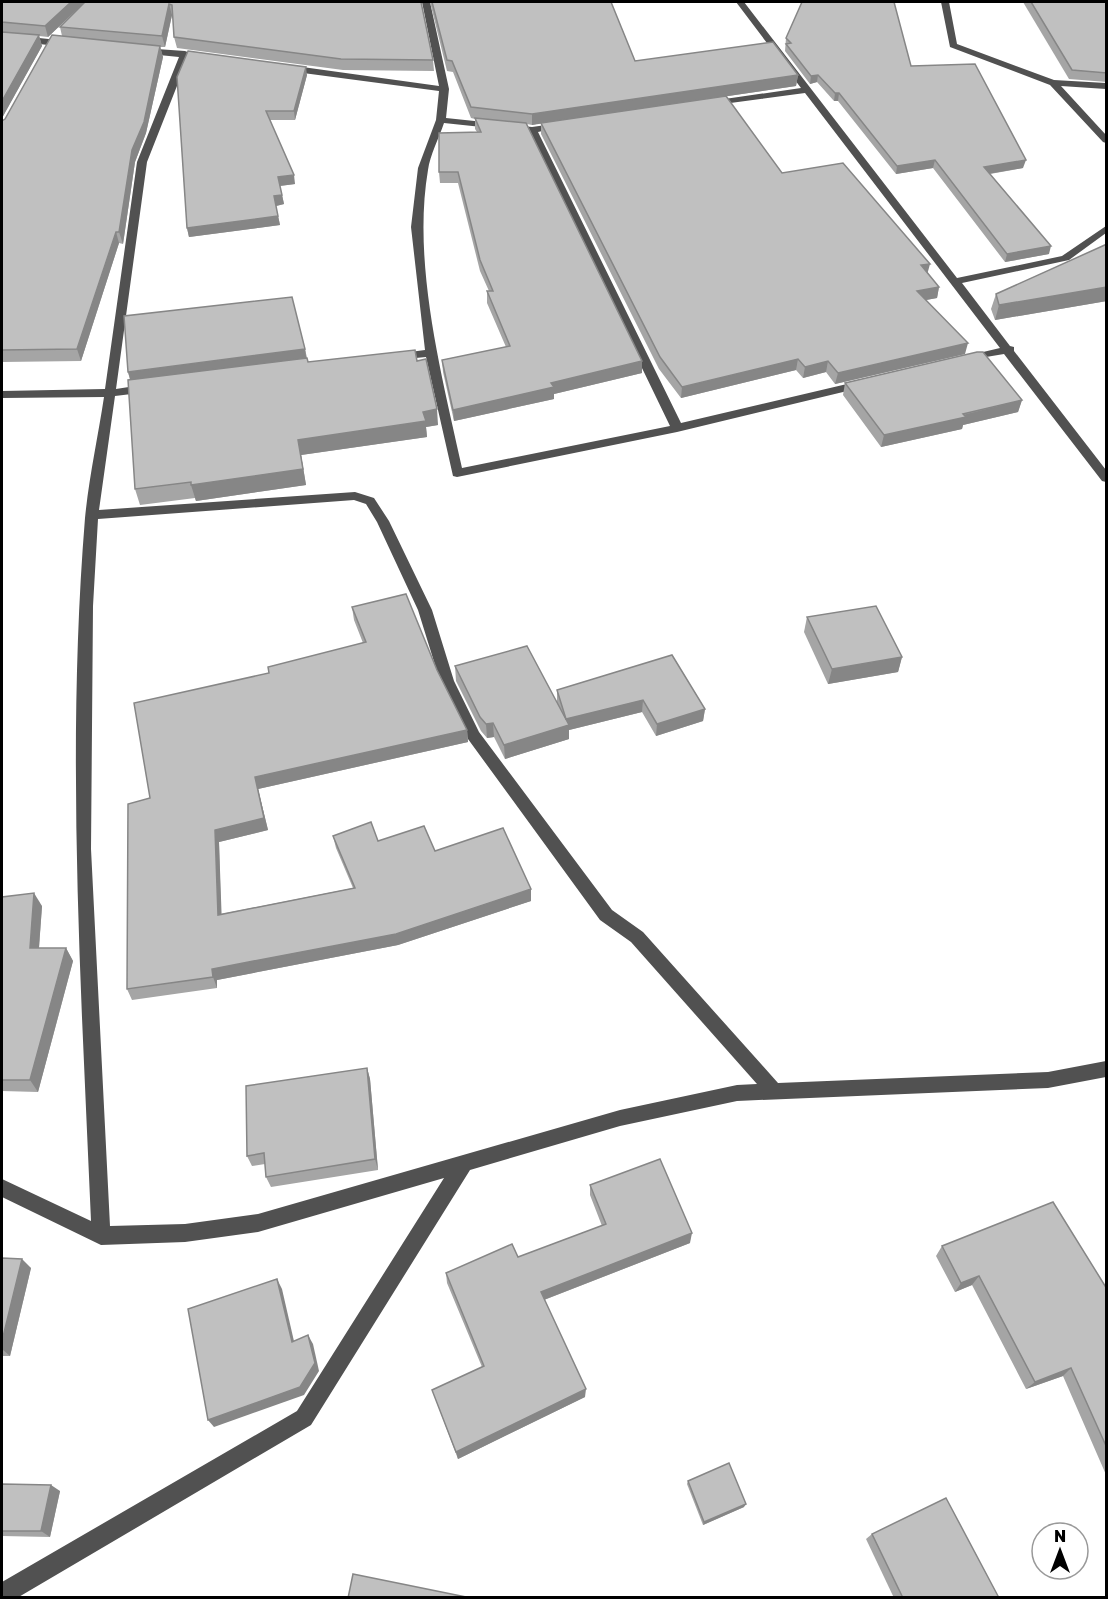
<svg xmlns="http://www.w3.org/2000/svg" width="1108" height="1599" viewBox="0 0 1108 1599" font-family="'Golos Text',sans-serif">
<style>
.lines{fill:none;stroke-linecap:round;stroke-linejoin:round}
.minor{fill:#515151;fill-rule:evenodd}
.wall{fill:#a5a5a5}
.shaded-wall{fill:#868686}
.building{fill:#c0c0c0;stroke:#868686;stroke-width:1.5}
</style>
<rect width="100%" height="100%" fill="#fff"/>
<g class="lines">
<!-- minor -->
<g class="minor">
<path d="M422 2H430L449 89 446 118 532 127 560 123 565 126 538 132 681 423 864 380 870 384 868 386 677 432 457 477 453 476 426 357 395 360 389 357 395 354 425 350 411 227 418 168 436 120 439 91 288 71 284 68 288 65 439 86ZM444 123 528 132 670 426 462 468C442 376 412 264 428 170 430 155 439 138 444 123Z"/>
<path d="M736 2H744L957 278 1062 256 1106 226V233L1069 260 962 283 1010 346 1014 347V351L1106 470V482L1102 481 1004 354 962 361V357L1000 348 805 93 708 106V102L711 101 801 88Z"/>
<path d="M941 2H949L957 44 1054 80 1106 83V89L1061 86 1106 135V143L1103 142 1050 85 950 47Z"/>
<path d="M2 34 67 41 71 44 67 47 2 40Z"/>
<path d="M142 48 185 51 197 56 188 58 147 162 116 389 148 384 154 388 148 392 115 396 99 510 355 492 374 498 389 521 432 610 454 681 479 732 612 910 643 932 778 1083 1048 1072 1106 1061V1077L1048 1088 737 1101 620 1126 470 1170 311 1425 17 1598H2V1582L297 1411 444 1178 258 1232 185 1242 101 1245 2 1197V1179L91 1221C81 987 66 752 85 518 89 477 98 437 104 397L2 398V391L105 389 137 162 179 57 139 53V49ZM354 500 366 504 377 522 418 610 440 681 468 739 600 920 631 942 757 1084 737 1085 620 1110 258 1214 185 1224 110 1226 91 849 93 606 98 519Z"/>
</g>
</g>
<!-- wall -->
<g class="wall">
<path d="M2 2H421L433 60 434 71 343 70 177 48 174 37 173 15H172L165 47H160L163 57 146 133 135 162 123 244 119 243 81 361 2 362V121L5 119 62 36 60 27 80 6 48 37 39 36 42 46 2 118Z"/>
<path d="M430 2H611L635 61 798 75 796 86 659 106 782 173 928 273 939 287 937 298 926 300 965 354 835 384 826 372 803 378 796 370 681 398 659 369 541 134V123L532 125 527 124 642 373 554 394V399L454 421 443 372 442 360 506 347 487 303V291H489L480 271 458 183H440L439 172 477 132 475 129V119L471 118 453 72 447 71Z"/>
<path d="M1023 2H1107V82L1069 79Z"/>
<path d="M786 38 911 66 1023 168 990 174 1049 254 1005 262 933 168 896 174 838 101H834L817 82 810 84 785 51Z"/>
<path d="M307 75 295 120H270L295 184 280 186 284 204 276 206 280 225 189 237 187 228 177 77Z"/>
<path d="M1107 244V301L995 320 991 309 996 294Z"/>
<path d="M305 349 308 362 417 361 438 425 426 427 427 437 301 455 306 485 196 501 195 498 140 505 135 489 130 380 128 372Z"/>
<path d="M845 383 1022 400 1018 412 963 425 962 429 881 447 843 395Z"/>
<path d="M352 607 437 670 467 730 468 742 258 789 268 830 219 842 221 914 353 888 336 848 333 836 378 841 435 851 531 889V901L398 945 217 980V988L132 1000 127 989 150 798 269 673 363 643 354 620Z"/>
<path d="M807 617 902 657 898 672 828 684 804 632Z"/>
<path d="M672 655 705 709 703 721 656 736 642 712 569 730V739L505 759 494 737 487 738 481 731 456 681 455 666 557 702V690Z"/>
<path d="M2 897 42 906 39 948H66L73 961 38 1092 2 1091Z"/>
<path d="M367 1068 370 1079 378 1170 271 1187 266 1177 265 1164 252 1166 247 1156Z"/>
<path d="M590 1185 690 1243 544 1300 585 1397 458 1459 432 1390 482 1367 447 1283 446 1273 518 1257 602 1226 590 1195Z"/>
<path d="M942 1246 1107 1289V1477L1063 1376 1026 1389 972 1285 955 1292 936 1256Z"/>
<path d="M2 1258 31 1268 10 1356H2Z"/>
<path d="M688 1481 744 1507 703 1525 687 1484Z"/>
<path d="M2 1484 60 1491 50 1537 2 1536Z"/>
<path d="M872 1534 996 1598H894L866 1539Z"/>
</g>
<!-- shaded-wall -->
<g class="shaded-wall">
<path d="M71 2H85L48 37 45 26Z"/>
<path d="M169 4 172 15 165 47 162 36Z"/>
<path d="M39 35 42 46 2 118V101Z"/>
<path d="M160 46 163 57 146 133 135 162 123 244 119 232 132 150Z"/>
<path d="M306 67 307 75 295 120 294 111Z"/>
<path d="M798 75 796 86 532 125V114Z"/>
<path d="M818 75 817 82 810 84 811 76Z"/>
<path d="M835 93H839L838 101H834Z"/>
<path d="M935 160 933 168 896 174 897 166Z"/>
<path d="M1026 160 1023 168 982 175 984 167Z"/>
<path d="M294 175 295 184 279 186 278 177Z"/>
<path d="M282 195 284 204 276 206 274 196Z"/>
<path d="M278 216 280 225 189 237 187 228Z"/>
<path d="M116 232 119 243 81 361 77 349Z"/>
<path d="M1051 246 1049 254 1005 262 1007 254Z"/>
<path d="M930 264 927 275 921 265Z"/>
<path d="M939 287 937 298 915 302 917 291Z"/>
<path d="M1107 287V301L995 320 999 305Z"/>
<path d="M968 343 965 354 835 384 838 373Z"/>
<path d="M305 349 307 363 132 385 128 372Z"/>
<path d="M798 359 796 370 681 398 682 387Z"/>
<path d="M642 361V373L554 394V399L454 421 453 410 551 383Z"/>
<path d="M828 361 826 372 803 378 805 367Z"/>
<path d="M1022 400 1018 412 963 425 962 429 881 447 884 435Z"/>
<path d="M437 409 438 425 426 427 427 437 301 455 306 485 196 501 191 485 298 440Z"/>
<path d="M902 657 898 672 828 684 832 669Z"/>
<path d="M643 700 642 712 569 730V739L505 759 504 745 565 719Z"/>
<path d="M705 709 703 721 656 736 657 724Z"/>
<path d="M493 723 494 737 487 738 486 724Z"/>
<path d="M467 730 468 742 258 789 268 830 219 842 222 926 218 915 215 830 255 777Z"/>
<path d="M531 889V901L398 945 217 980V988L213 977 212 969Z"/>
<path d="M34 893 42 906 38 960 30 948Z"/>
<path d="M66 948 73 961 38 1092 30 1080Z"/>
<path d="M367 1068 370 1079 378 1170 375 1159Z"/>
<path d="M692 1233 690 1243 541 1301V1292Z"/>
<path d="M22 1259 31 1268 10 1356 2 1349V1341Z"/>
<path d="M979 1276 972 1285 955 1292 961 1283Z"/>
<path d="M277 1279 282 1289 296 1350 292 1342Z"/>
<path d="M308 1335 313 1344 319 1371 304 1395 214 1427 208 1420Z"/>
<path d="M1071 1368 1063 1376 1026 1389 1035 1382Z"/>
<path d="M586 1389 585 1397 458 1459 456 1452Z"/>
<path d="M51 1485 60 1491 50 1537 41 1531Z"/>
<path d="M746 1504 744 1507 703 1525 704 1522Z"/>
</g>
<!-- building -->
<g class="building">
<path d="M2 2H71L45 26 2 22Z"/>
<path d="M85 2H421L433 60 341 59 174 37 172 5 169 4 162 36 60 27Z"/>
<path d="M432 2H611L635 61 773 42 798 75 532 114 471 107 452 61 447 60Z"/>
<path d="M802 2H894L911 66 975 64 1026 160 984 167 1051 246 1007 254 935 160 897 166 839 93H835L818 75 811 76 786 44 791 43 786 38Z"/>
<path d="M1031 2H1107V73L1072 70Z"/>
<path d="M2 32 39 35 2 101Z"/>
<path d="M52 35 160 46 144 122 132 150 119 232H116L77 349 2 350V121L5 119Z"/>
<path d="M188 51 306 67 294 111H266L294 175 278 177 282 195 274 196 278 216 187 228 177 77Z"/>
<path d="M726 96 782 173 843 163 930 264 921 265 939 287 917 291 968 343 838 373 828 361 805 367 798 359 682 387 660 357 541 123Z"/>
<path d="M475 118 526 123 642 361 551 383 554 387 453 410 442 360 510 346 487 291H493L480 260 458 172H439V133L481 132Z"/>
<path d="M1107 244V287L999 305 996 294Z"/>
<path d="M292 297 305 349 128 372 124 316Z"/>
<path d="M415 350 417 361 426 359 437 409 423 412 426 421 298 440 303 469 191 485V482L135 489 128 380 307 358 308 362Z"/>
<path d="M977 352H983L1022 400 963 414 966 417 884 435 845 383Z"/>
<path d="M406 594 437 670 467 730 255 777 264 818 215 830 218 915 355 888 333 836 371 822 378 841 424 826 435 851 503 828 531 889 396 934 212 969 213 977 127 989 128 804 150 798 134 703 269 673 268 667 366 642 352 607Z"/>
<path d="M876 606 902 657 832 669 807 617Z"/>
<path d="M527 646 569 725 504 745 493 723 486 724 480 717 455 666Z"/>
<path d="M672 655 705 709 657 724 643 700 566 719 557 690Z"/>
<path d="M34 893 30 948H66L30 1080H2V897Z"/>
<path d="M367 1068 375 1159 266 1177 264 1153 247 1156 246 1086Z"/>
<path d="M660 1159 692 1233 541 1292 586 1389 456 1452 432 1390 484 1366 446 1273 512 1244 518 1257 606 1224 590 1185Z"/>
<path d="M1053 1202 1107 1289V1448L1071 1368 1035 1382 979 1276 961 1283 942 1246Z"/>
<path d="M2 1258 22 1259 2 1341Z"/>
<path d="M277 1279 292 1342 308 1335 315 1363 300 1387 208 1420 188 1309Z"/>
<path d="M729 1463 746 1504 704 1522 688 1481Z"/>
<path d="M2 1484 51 1485 41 1531H2Z"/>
<path d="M946 1498 998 1596 996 1598H903L872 1534Z"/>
<path d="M353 1574 471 1598H348Z"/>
</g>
<!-- border -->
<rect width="1108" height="1599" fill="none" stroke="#000000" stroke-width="6"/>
<!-- north arrow -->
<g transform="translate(1060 1551)"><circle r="28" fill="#ffffff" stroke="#999999" stroke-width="1.5"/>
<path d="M0-4.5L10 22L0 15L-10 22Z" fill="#000000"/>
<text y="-9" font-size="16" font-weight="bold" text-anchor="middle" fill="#000000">N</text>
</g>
</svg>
